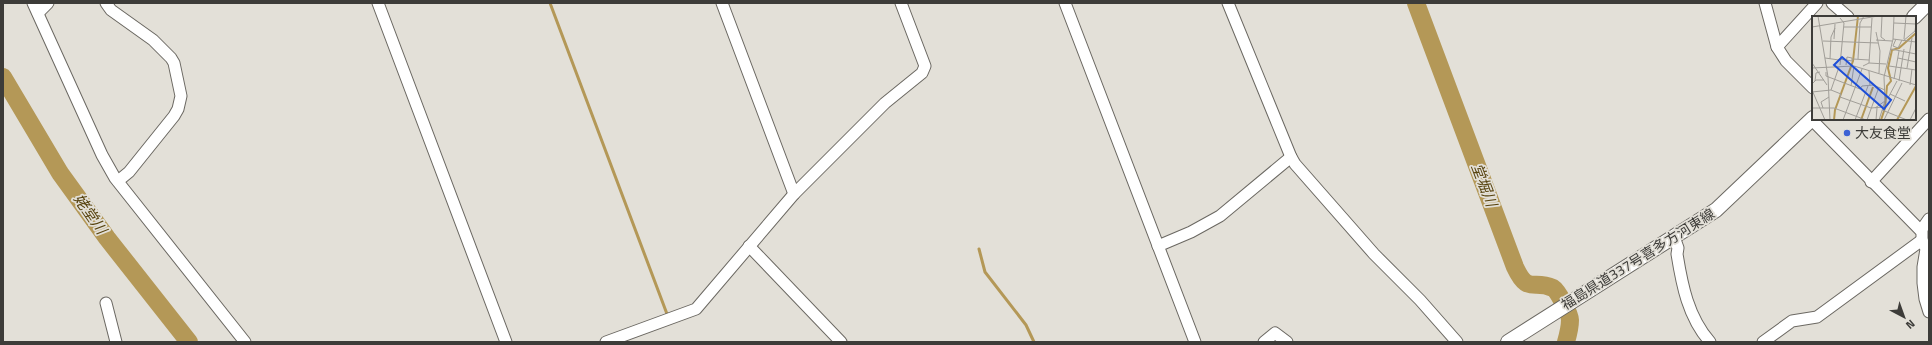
<svg xmlns="http://www.w3.org/2000/svg" width="1932" height="345" viewBox="0 0 1932 345" font-family="'Titillium Web','Noto Sans JP',sans-serif">
<style>
.lines{fill:none;stroke-linecap:round;stroke-linejoin:round}
.stream{stroke:#b49857;stroke-width:3}
.river{stroke:#b49857;stroke-width:18}
.minor-casing{stroke:#6b6862;stroke-width:13}
.major-casing{stroke:#6b6862;stroke-width:16}
.minor{stroke:#fff;stroke-width:11}
.major{stroke:#fff;stroke-width:14}
.poi-dot{fill:#3d62d4;stroke:#e3e0d8;stroke-width:1.5}
.labels{text-anchor:middle;stroke-width:3.5;stroke-linejoin:round;paint-order:stroke}
.poi-label{font-size:14px;fill:#3d3c39;stroke:#e3e0d8;text-anchor:start}
.street-label{font-size:14px;fill:#3d3c39;stroke:#e3e0d8}
.water-label{font-size:15px;font-style:italic;fill:#584410;stroke:#e3e0d8}
.inset-river{fill:none;stroke:#b49857;stroke-width:2}
.inset-road{fill:none;stroke:#a19e98;stroke-width:1}
.view{fill:#1d4ed8;fill-opacity:0.15;stroke:#1d4ed8;stroke-width:2}
.inset-edge{fill:none;stroke:#3d3c39;stroke-width:2}
</style>
<rect width="100%" height="100%" fill="#e3e0d8"/>
<g class="lines">
<!-- stream -->
<g class="stream">
<path d="M550 3 667 314"/>
<path d="M979 249 985 272 1026 325 1034 342"/>
</g>
<!-- river -->
<g class="river">
<path d="M1416 3 1515 267C1528 295 1533 279 1553 288 1558 291 1570 314 1570 320 1570 327 1568 335 1566 342"/>
<path d="M3 77 60 173 107 238 189 342"/>
</g>
<defs>
<g id="minor">
<path d="M33 3 102 155 115 178 245 342"/>
<path d="M106 3 111 10 153 40 171 58 174 63 181 96 178 109 174 116 129 172 118 181"/>
<path d="M378 3 506 342"/>
<path d="M722 3 794 194"/>
<path d="M1065 3 1195 342"/>
<path d="M1228 3 1291 157 1295 164 1374 254 1420 300 1457 342"/>
<path d="M1765 3 1777 47 1786 61 1813 88"/>
<path d="M1832 3 1848 17"/>
<path d="M38 13 48 3"/>
<path d="M1777 47 1817 3"/>
<path d="M1811 119 1920 230 1922 229"/>
<path d="M1871 182 1929 119"/>
<path d="M1929 219 1922 229V240L1926 249 1923 267V283L1925 299 1929 312"/>
<path d="M1674 237 1678 248 1677 254C1682 285 1688 317 1710 342"/>
<path d="M749 246 841 342"/>
<path d="M1158 246 1191 232 1220 216 1291 157"/>
<path d="M106 303 116 342"/>
<path d="M606 342 696 309 794 194 885 103 922 73 925 66 901 3"/>
<path d="M1264 342 1275 333 1287 342"/>
<path d="M1763 342 1792 321 1817 317 1922 240"/>
</g>
<g id="major">
<path d="M1914 17 1928 3"/>
<path d="M1508 342 1716 210 1813 118"/>
</g>
</defs>
<!-- minor casing -->
<use href="#minor" class="minor-casing"/>
<!-- major casing -->
<use href="#major" class="major-casing"/>
<!-- minor -->
<use href="#minor" class="minor"/>
<!-- major -->
<use href="#major" class="major"/>
</g>
<!-- markers -->
<circle class="poi-dot" cx="1847" cy="133" r="4"/>
<g class="labels">
<!-- poi labels -->
<g class="poi-label">
<text x="1855" y="138">大友食堂</text>
</g>
<!-- street labels -->
<g class="street-label">
<text transform="translate(1638 259) rotate(-32)" y="5">福島県道337号喜多方河東線</text>
</g>
<!-- water labels -->
<g class="water-label">
<text transform="translate(1484 185) rotate(69)" y="5">堂堀川</text>
<text transform="translate(90 214) rotate(55)" y="5">姥堂川</text>
</g>
</g>
<!-- overview -->
<g transform="translate(1812 16)">
<rect width="104" height="104" fill="#e3e0d8"/>
<path class="inset-river" d="M22 104 23 94 41 45 46 0M49 104 61 71M69 104 73 92 75 70 79 65 76 52 80 34 87 32 104 17M85 104 104 70"/>
<path class="inset-road" d="M6 0 16 61 18 104M70 0 69 21 73 24M82 7 104 8 103 15 91 25M0 11 66 0M32 11H59M64 16 68 35 67 57M22 23 23 8M81 23 104 26M84 23 81 30 86 32 90 24M92 23 94 0M64 24 80 25M11 25 66 27M79 33 104 38M13 42 27 44M86 42 104 46M18 43 19 21 23 12M28 43 40 45M41 43 57 44M46 43 48 7 52 0M0 47 15 69M57 47 74 48M28 49 32 7 28 2M34 49 35 41 40 42V45M51 50 57 47 60 2M77 50 104 54M0 52 42 50 104 69M95 52 100 22M57 55 58 70M14 56V60L48 73 50 70 61 69 73 74M82 63 87 35M3 65 4 57 8 56M87 65 92 33M0 68 4 64H12M98 69 100 53M39 70 42 50M0 74 13 104M19 74 27 51M0 76 19 74 29 78 28 81 59 92 71 91M78 78 93 85M76 82 85 65M0 92H22L54 104M11 92 9 86 17 81M63 92 73 85M70 94 95 104M31 104 50 53M43 104 56 70M55 104 67 71M64 104 65 92M67 104 73 85 72 61 81 23 82 0M72 104 90 67M98 104 104 92"/>
<path class="view" d="M30 41 79 84 72 93 22 49Z"/>
<rect width="104" height="104" class="inset-edge"/>
</g>
<!-- border -->
<rect width="1932" height="345" fill="none" stroke="#3d3c39" stroke-width="8"/>
<!-- north arrow -->
<g transform="translate(1904 317) rotate(139)" stroke="#e3e0d8" stroke-width="3" paint-order="stroke">
<path d="M0-3L7 15L0 10L-7 15Z" fill="#3d3c39"/>
<text y="-6" font-size="11" font-weight="bold" text-anchor="middle" fill="#3d3c39">N</text>
</g>
</svg>
